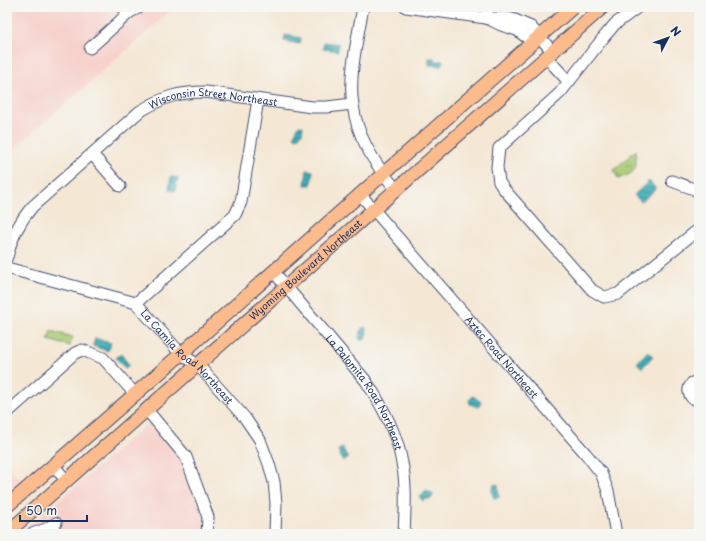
<svg xmlns="http://www.w3.org/2000/svg" width="706" height="541" viewBox="0 0 706 541" font-family="'Playpen Sans',sans-serif">
<style>
.built{fill:#f7d0cb}
.grass{fill:url(#grass-tufts);stroke:#627e6a}
.water{fill:url(#water-rules);stroke:#2e708a}
.lines{fill:none;stroke-linecap:round;stroke-linejoin:round}
.minor-casing{stroke:#3c4b70;stroke-width:13}
.major-casing{stroke:#3c4b70;stroke-width:15}
.minor{stroke:#fff;stroke-width:11}
.major{stroke:#fbbb8d;stroke-width:13}
.labels{text-anchor:middle;stroke-width:3.5;stroke-linejoin:round;paint-order:stroke}
.street-label{font-size:10px;fill:#1b2f5e;stroke:#f6f6f2}
</style>
<defs>
<pattern id="grass-tufts" width="24" height="20" patternUnits="userSpaceOnUse"><rect width="24" height="20" fill="#a9cc75"/><path d="M3 7l-1-3M5 7V3M7 7l1-3M15 17l-1-3M17 17v-4M19 17l1-3" fill="none" stroke="#89a663"/></pattern>
<pattern id="water-rules" width="6" height="5" patternUnits="userSpaceOnUse"><rect width="6" height="5" fill="#40b1b7"/><path d="M0 2.5h6" fill="none" stroke="#359098"/></pattern>
</defs>
<rect width="100%" height="100%" fill="#f6f6f2"/>
<filter id="ink" filterUnits="userSpaceOnUse"><feTurbulence type="fractalNoise" baseFrequency=".025" numOctaves="2"/><feDisplacementMap in="SourceGraphic" scale="8" xChannelSelector="R" yChannelSelector="G"/><feConvolveMatrix kernelMatrix="1 2 1 2 8 2 1 2 1" color-interpolation-filters="sRGB"/></filter>
<filter id="wash" filterUnits="userSpaceOnUse"><feTurbulence type="fractalNoise" baseFrequency=".012" numOctaves="4" result="noise"/><feDisplacementMap in="SourceGraphic" scale="16" xChannelSelector="R" yChannelSelector="G"/><feGaussianBlur stdDeviation="0.9" result="paint"/><feColorMatrix in="noise" values="0 0 0 0 0 0 0 0 0 0 0 0 0 0 0 0 0 1.4 0 .05"/><feComposite in="paint" operator="in"/></filter>
<g filter="url(#wash)">
<rect width="100%" height="100%" fill="#f4e7d4"/>
<!-- built -->
<g class="built">
<path d="M7 7H175L7 155Z"/>
<path d="M159 414 191 453 215 517 214 534H20Z"/>
<path d="M7 464 23 483 7 497Z"/>
</g>
<!-- grass -->
<g class="grass">
<path d="M636 150C636 171 638 171 618 179L614 170Z"/>
<path d="M51 331 73 337 70 346 48 340Z"/>
</g>
<!-- water -->
<g class="water">
<path d="M285 35 301 38 300 44 284 41Z"/>
<path d="M324 42 339 44 338 51 323 49Z"/>
<path d="M429 58H435V61H443L442 66 429 65Z"/>
<path d="M299 125 303 126 302 133 299 137 296 138 294 135Z"/>
<path d="M307 170 313 171 311 185H305Z"/>
<path d="M171 177 178 178 175 191 169 190Z"/>
<path d="M649 181 656 189 641 202 634 195Z"/>
<path d="M362 328H366L367 331 365 339 361 341 359 337Z"/>
<path d="M95 338 111 343 108 351 93 346Z"/>
<path d="M648 351 653 356 642 368 637 363Z"/>
<path d="M121 354 129 365 125 368 116 358Z"/>
<path d="M473 396 481 402V405L478 407 470 404 469 400Z"/>
<path d="M343 448 348 459 343 461 338 450Z"/>
<path d="M494 484 498 485 499 497 497 498H494C492 494 491 487 494 484Z"/>
<path d="M425 491 432 493 433 496 431 499H426L423 501 420 498V496Z"/>
</g>
</g>
<g filter="url(#ink)">
<g class="lines">
<defs>
<g id="minor">
<path d="M122 7 130 12 140 7"/>
<path d="M363 7C358 36 348 77 353 105 357 137 375 165 396 189"/>
<path d="M406 7 486 18H508L515 20 531 27 552 51"/>
<path d="M638 7 615 24 604 37 560 93 499 148 497 167 499 182 503 188 592 290 604 297 618 294 699 229"/>
<path d="M486 18 488 7"/>
<path d="M487 18 501 25 517 30 526 37 540 36"/>
<path d="M90 48 130 12"/>
<path d="M546 57 569 82"/>
<path d="M92 154 120 186"/>
<path d="M672 181 694 189 699 193"/>
<path id="s1" d="M360 194 586 454 601 473 608 491 616 534"/>
<path id="s2" d="M7 257C11 239 20 221 32 207L139 112C163 97 178 92 206 92L312 107H327L352 104"/>
<path id="s3" d="M7 268 136 303 181 354 198 365 245 418 260 440 269 464 274 482 276 503 275 534"/>
<path id="s4" d="M273 271 366 381C382 405 397 433 402 463 407 486 405 510 404 534"/>
<path d="M136 303 235 215 241 202 258 100"/>
<path d="M699 381 692 383C688 388 688 393 692 398L699 400"/>
<path d="M147 410 186 457 208 517 207 534"/>
<path d="M7 413 75 353 82 350 103 358 135 394"/>
<path d="M53 465 66 480"/>
<path d="M32 534 46 529 56 523"/>
</g>
<g id="major">
<path d="M7 506 181 354 383 174 573 7"/>
<path id="s5" d="M7 533 603 7"/>
</g>
</defs>
<!-- minor casing -->
<use href="#minor" class="minor-casing"/>
<!-- major casing -->
<use href="#major" class="major-casing"/>
<!-- minor -->
<use href="#minor" class="minor"/>
<!-- major -->
<use href="#major" class="major"/>
</g>
</g>
<g class="labels">
<!-- street labels -->
<g class="street-label">
<text dy="4" stroke="none"><textPath href="#s2" startOffset="277">Wisconsin Street Northeast</textPath></text>
<text dy="4" stroke="none"><textPath href="#s5" startOffset="398">Wyoming Boulevard Northeast</textPath></text>
<text dy="4" stroke="none"><textPath href="#s3" startOffset="208">La Camila Road Northeast</textPath></text>
<text dy="4" stroke="none"><textPath href="#s1" startOffset="216">Aztec Road Northeast</textPath></text>
<text dy="4" stroke="none"><textPath href="#s4" startOffset="153">La Palomita Road Northeast</textPath></text>
</g>
</g>
<!-- margin -->
<rect width="706" height="541" fill="none" stroke="#f6f6f2" stroke-width="24"/>
<!-- north arrow -->
<g transform="translate(668 38) rotate(49)" stroke="#f6f6f2" stroke-width="3" paint-order="stroke">
<path d="M0-3L7 15L0 10L-7 15Z" fill="#1b2f5e"/>
<text y="-6" font-size="11" font-weight="bold" text-anchor="middle" fill="#1b2f5e">N</text>
</g>
<!-- scale -->
<path d="M20 515v6h67v-6" fill="none" stroke="#1b2f5e" stroke-width="2"/>
<text x="26" y="515" font-size="12" fill="#1b2f5e" stroke="#f6f6f2" stroke-width="3" paint-order="stroke">50 m</text>
</svg>
